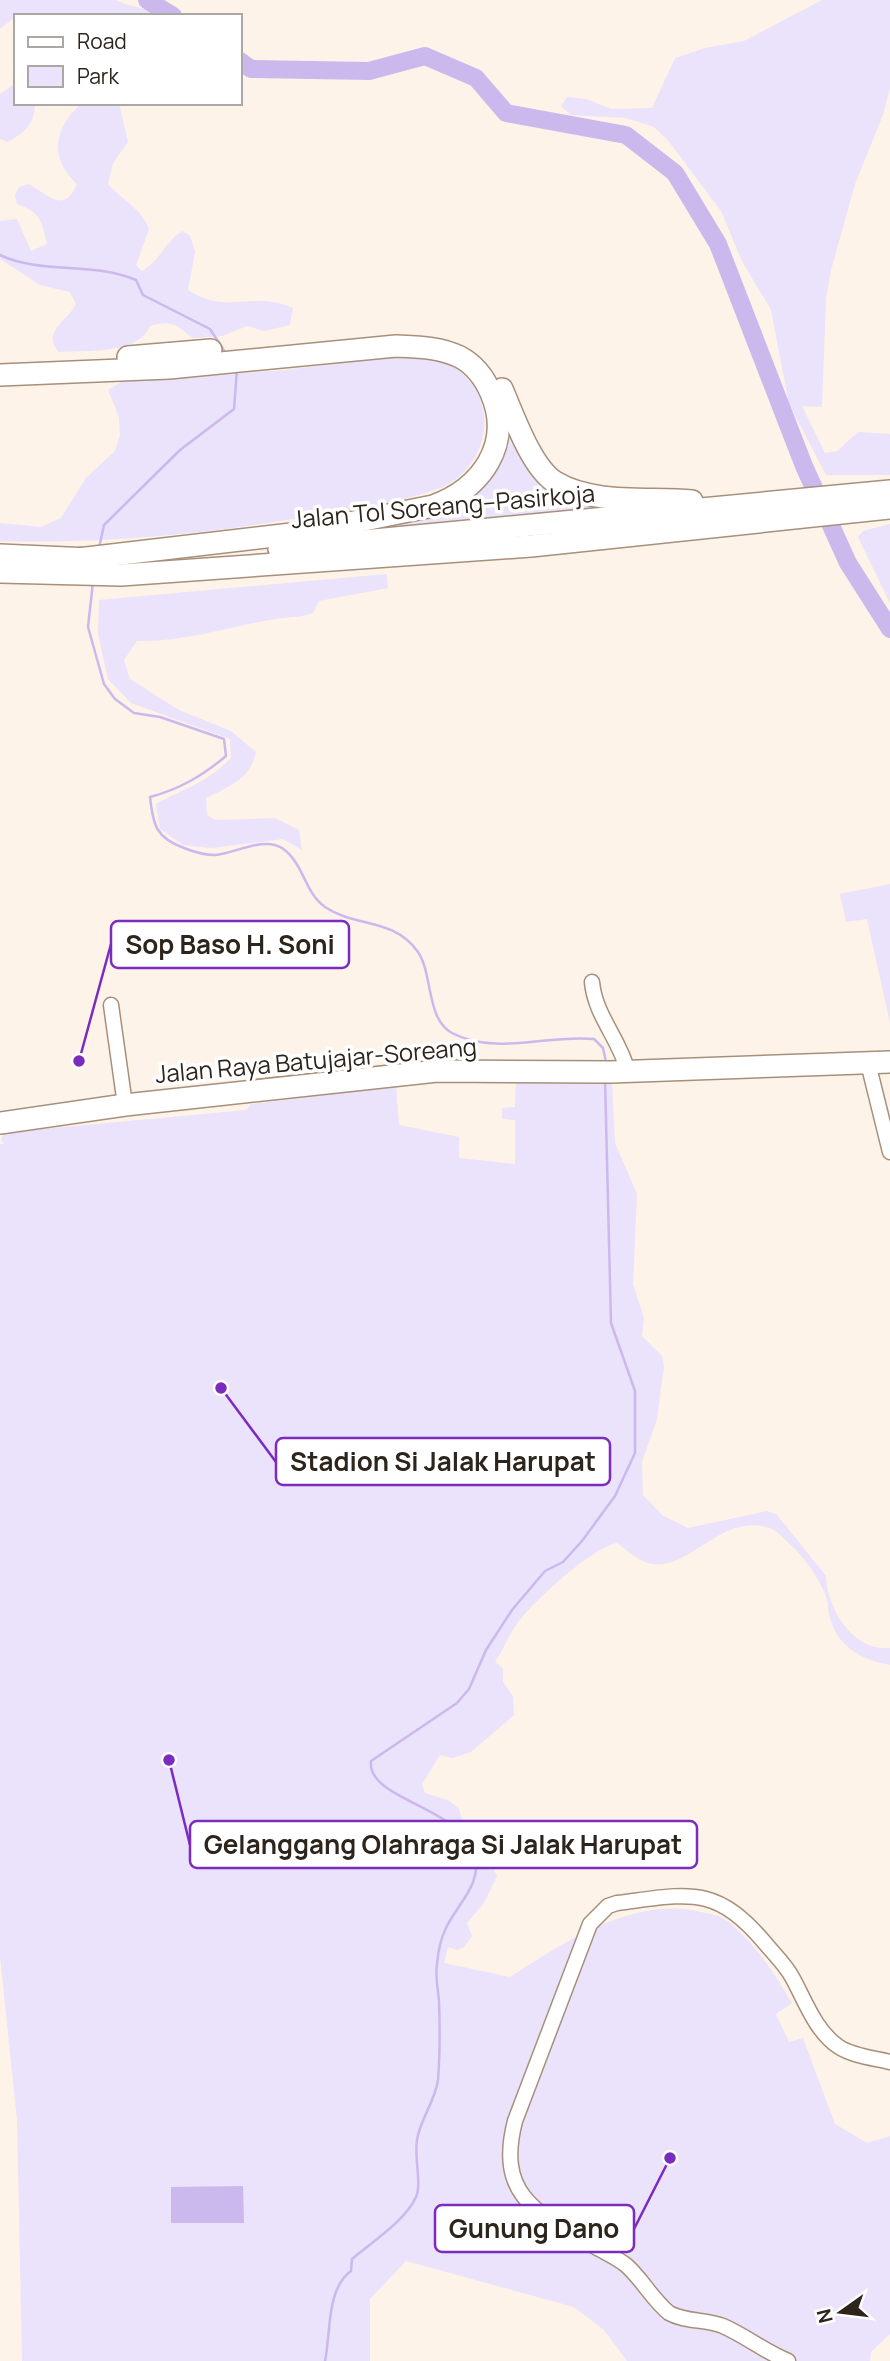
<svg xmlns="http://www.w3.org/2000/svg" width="890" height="2361" viewBox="0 0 890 2361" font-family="Manrope,sans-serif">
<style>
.green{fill:#ebe2fb}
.water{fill:#cbb9ed}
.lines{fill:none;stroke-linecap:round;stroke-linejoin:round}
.stream{stroke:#cbb9ed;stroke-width:2.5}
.river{stroke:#cbb9ed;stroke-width:18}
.minor-casing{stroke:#a7907b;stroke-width:17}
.highway-casing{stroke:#a7907b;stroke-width:24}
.minor{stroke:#fff;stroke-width:14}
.highway{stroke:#fff;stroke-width:21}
.labels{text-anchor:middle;stroke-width:7;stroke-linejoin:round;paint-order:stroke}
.street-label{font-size:24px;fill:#2d241b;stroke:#fff}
.leader{fill:none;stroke:#7b2cbf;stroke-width:2.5}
.callout-dot{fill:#7b2cbf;stroke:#fff;stroke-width:2.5}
.callout{fill:#fff;stroke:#7b2cbf;stroke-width:2.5}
.callout-label{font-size:26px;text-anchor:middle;font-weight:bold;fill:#2d241b}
</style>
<rect width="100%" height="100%" fill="#fdf3e9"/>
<!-- green -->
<g class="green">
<path d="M0 0H116C131 8 145 6 160 16H16L0 29Z"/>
<path d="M822 0H890V88L883 115 855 184 831 270 826 299 822 407 802 406 825 453 837 451 858 432 890 434V475H826L789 404 771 310 742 261 721 211 667 139 654 127 626 118 571 115 561 106 567 97 586 99 611 109 652 108 675 58 705 48 744 41Z"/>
<path d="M16 83V103H35C35 124 25 132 8 142L0 139V94Z"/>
<path d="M82 103H119L128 142 113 163 108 184C122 200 141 208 149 229L136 265 142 271C159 262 166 241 182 231L190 236 195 252 188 290C228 316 252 290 293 308L290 325 264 331 247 326 222 336 192 338C177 324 171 320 150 326 139 355 85 350 59 352 41 331 68 321 76 304L70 292 40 285 0 259V221L17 219 31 251 47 244C41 219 41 213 17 204L15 195 19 187 29 184C49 196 65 214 77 184 48 157 54 128 82 103Z"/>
<path d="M395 356C417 357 443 357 461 372 503 408 485 474 435 490 392 504 346 511 300 518 200 534 101 544 0 541V523L41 527 61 518 86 478 115 451 120 435 119 417 108 390 121 382 285 370Z"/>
<path d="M505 425 592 503V508L351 535V531L466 500C493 481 506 458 505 425Z"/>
<path d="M890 524V603L858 537 863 531Z"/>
<path d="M387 574 388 588 319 601 313 613C302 617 293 617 282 618 233 625 187 642 137 641L124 660 130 679 179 710 231 731 256 752C251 778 229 787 206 798L207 815 215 820 275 818 299 830 302 850 283 839 211 848 183 845 160 829 156 804C185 788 207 783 231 758L230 739 131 703 108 679 98 634 99 600Z"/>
<path d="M890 884V1023L867 919 846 922 840 894Z"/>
<path d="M587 1080 612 1084 615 1143 637 1194 633 1284 644 1318 642 1336 662 1356 664 1366 657 1419 642 1462 643 1495 662 1515 688 1528 767 1511 777 1515 826 1576C827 1610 854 1652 890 1648V1665C859 1659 837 1646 829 1615 827 1609 829 1605 827 1599 820 1579 807 1561 792 1546 786 1541 779 1532 772 1529 722 1509 689 1574 648 1563 637 1560 626 1549 617 1543 593 1547 532 1602 517 1624 508 1635 504 1650 495 1661L503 1669V1682L513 1696 514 1715 471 1752 453 1758 440 1755 422 1784 425 1793 448 1800 459 1809C464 1833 487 1851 497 1876L484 1903 467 1923 472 1936 464 1947 457 1950 448 1947 444 1963 510 1977C564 1942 635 1895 701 1912 709 1914 720 1915 726 1920 755 1942 774 1973 792 2003L776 2014 789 2042 803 2038 835 2124 867 2143 890 2136V2334L871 2352 870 2361H627L604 2330 574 2307 406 2261 370 2299V2361H22L17 2120 0 1956V1144H4L1 1139 6 1130H32L246 1110 251 1104 396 1086 399 1125 459 1137V1158L515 1164V1120L502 1119V1108L515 1107 516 1081Z"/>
</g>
<!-- water -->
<path class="water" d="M243 2186 244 2223H171V2187Z"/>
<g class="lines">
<!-- stream -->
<g class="stream">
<path d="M0 255C43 275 92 261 136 280L143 295 210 329 227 355"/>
<path d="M99 548 104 525 180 450 234 409 237 369"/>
<path d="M93 582 88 627 104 684 115 699 134 713 160 717 224 739 226 756C202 776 180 789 150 797 153 825 156 838 184 848 194 852 203 855 215 855 234 854 263 836 282 848 304 863 304 892 325 907 356 928 393 917 418 952 433 974 426 1019 452 1033 496 1056 547 1034 594 1039L603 1048 606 1062"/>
<path d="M325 2361C331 2333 326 2289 351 2271L352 2259C372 2242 406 2220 416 2197 422 2184 414 2158 417 2140 420 2119 435 2102 438 2080 440 2054 440 2027 439 2001 438 1989 435 1976 437 1964 438 1952 441 1938 446 1928 457 1904 482 1885 475 1856 464 1807 366 1800 371 1761L457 1703 469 1689 486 1650 512 1610 545 1571 563 1562 582 1541 615 1496 635 1453V1391L611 1323 605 1079"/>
</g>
<!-- river -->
<g class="river">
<path d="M147 0 173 16"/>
<path d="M240 61 251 69 369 71 425 56 476 78 506 113 626 135 675 173 718 244 804 466 848 563 890 629"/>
</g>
<defs>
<g id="minor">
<path d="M592 982C595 1016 620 1039 628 1072"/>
<path d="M111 1005 125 1105"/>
<path d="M868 1063 890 1152"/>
<path d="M788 2361C765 2352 746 2336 723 2326 706 2319 685 2322 669 2313 652 2299 642 2279 626 2265 617 2258 604 2252 594 2246 536 2213 496 2195 515 2121L590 1924 608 1906 617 1903C689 1894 715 1884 765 1943 774 1954 785 1964 792 1977 805 2000 815 2031 839 2047 853 2056 874 2058 890 2062"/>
</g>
<g id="highway">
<path d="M128 357 211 350"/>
<path d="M0 375 169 368 396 346C418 347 440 347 460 357 475 365 484 377 491 393 513 444 482 488 433 506L300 533 78 559"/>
<path d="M502 389C513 414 531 467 555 482 593 505 649 497 692 501"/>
<path d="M279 549 890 491"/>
<path d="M0 555 90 559"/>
<path d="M0 572 121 575 531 546 890 508"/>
<path d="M0 1123 125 1105 437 1071 611 1072 890 1062"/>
</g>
</defs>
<!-- minor casing -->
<use href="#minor" class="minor-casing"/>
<!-- highway casing -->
<use href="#highway" class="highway-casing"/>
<!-- minor -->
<use href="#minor" class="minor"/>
<!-- highway -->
<use href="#highway" class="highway"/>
</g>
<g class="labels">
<!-- street labels -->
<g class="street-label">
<text transform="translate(443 507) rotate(-5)" y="8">Jalan Tol Soreang–Pasirkoja</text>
<text transform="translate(316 1061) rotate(-5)" y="8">Jalan Raya Batujajar-Soreang</text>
</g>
</g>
<!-- callouts -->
<path class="leader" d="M79 1061L111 944M221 1388L276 1462M169 1760L190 1845M670 2158L634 2229"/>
<g class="callout-dot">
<circle cx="79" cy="1061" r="7"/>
<circle cx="221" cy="1388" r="7"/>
<circle cx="169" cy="1760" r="7"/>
<circle cx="670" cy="2158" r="7"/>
</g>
<g class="callout">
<rect x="111" y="921" width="238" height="47" rx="7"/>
<rect x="276" y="1438" width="334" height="47" rx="7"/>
<rect x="190" y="1821" width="507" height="47" rx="7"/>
<rect x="435" y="2205" width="199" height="47" rx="7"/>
</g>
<g class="callout-label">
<text x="230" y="954">Sop Baso H. Soni</text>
<text x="443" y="1471">Stadion Si Jalak Harupat</text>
<text x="443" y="1854">Gelanggang Olahraga Si Jalak Harupat</text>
<text x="534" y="2238">Gunung Dano</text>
</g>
<!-- legend -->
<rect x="14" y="14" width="228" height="91" fill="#ffffff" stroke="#aba7a4" stroke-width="2"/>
<rect x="28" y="37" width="35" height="10" fill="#ffffff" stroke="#aba7a4" stroke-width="2"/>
<text x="77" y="49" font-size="21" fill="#2d241b">Road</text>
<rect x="28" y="66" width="35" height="21" fill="#ebe2fb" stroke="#aba7a4" stroke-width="2"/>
<text x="77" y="84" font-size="21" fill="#2d241b">Park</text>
<!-- north arrow -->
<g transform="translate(841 2312) rotate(256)" stroke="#ffffff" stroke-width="5" paint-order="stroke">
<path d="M0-5L12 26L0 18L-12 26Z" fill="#2d241b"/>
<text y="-10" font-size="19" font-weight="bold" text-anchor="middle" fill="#2d241b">N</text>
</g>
</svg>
